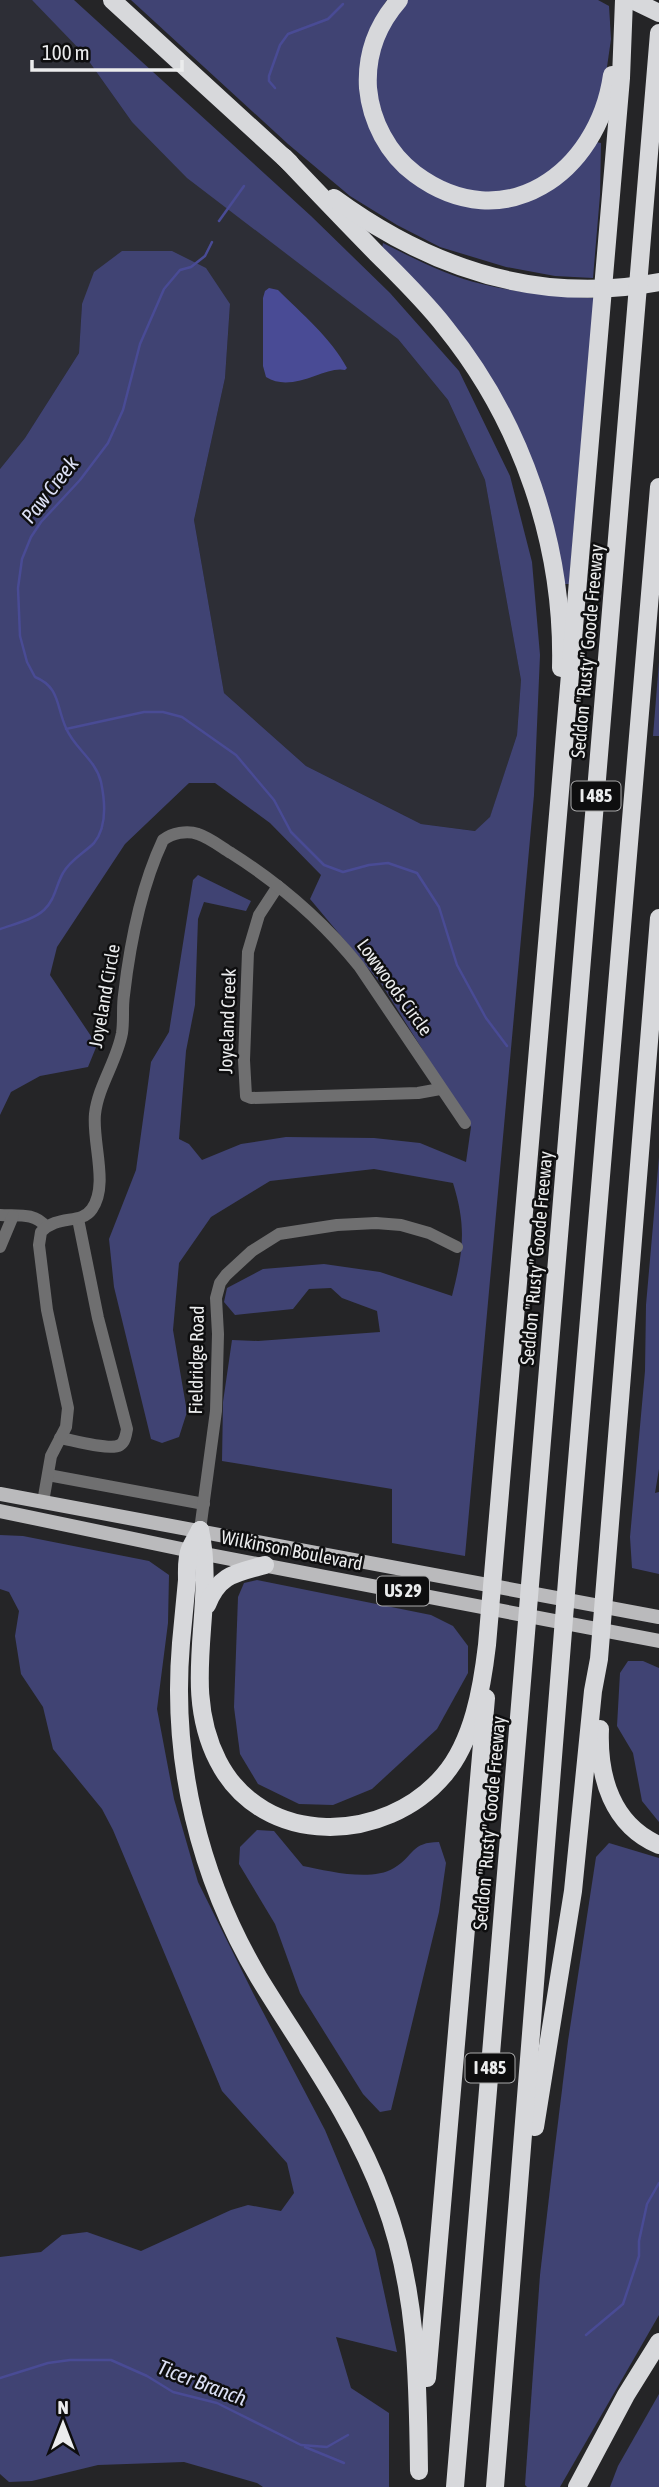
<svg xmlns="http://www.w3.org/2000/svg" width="659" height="2487" viewBox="0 0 659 2487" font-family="'Asap Condensed',sans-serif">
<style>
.built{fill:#2d2e36}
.green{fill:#404373}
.water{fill:#494b95}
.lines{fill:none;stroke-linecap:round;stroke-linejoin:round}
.stream{stroke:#494b95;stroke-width:2.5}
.minor{stroke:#6f6f70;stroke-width:12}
.major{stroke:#bababc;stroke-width:14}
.highway{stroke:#d7d8db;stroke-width:18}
.labels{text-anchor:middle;stroke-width:5;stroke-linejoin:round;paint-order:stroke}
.shield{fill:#0e0e0f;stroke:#a9a9aa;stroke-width:2}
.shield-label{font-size:18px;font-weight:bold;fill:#ebeced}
.street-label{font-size:19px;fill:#ebeced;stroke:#0e0e0f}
.water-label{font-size:21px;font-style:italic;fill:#dde1f6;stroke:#0e0e0f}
</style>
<rect width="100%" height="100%" fill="#252527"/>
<!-- built -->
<path class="built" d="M0 0H32L37 4 83 53 132 122 398 339 448 400 485 480 521 680 517 735 490 818 476 831 421 824 306 766 224 693 194 520 225 378 230 304H82L79 353 25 438 0 469Z"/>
<!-- green -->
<g class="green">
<path d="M32 0H74L311 216 390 293 459 371 510 476 532 562 540 655 534 795 465 1556 392 1543V1489L222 1461 223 1402 232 1340 258 1341 380 1332 377 1311 342 1298 331 1288 309 1289 293 1309 235 1315 224 1302 227 1288 263 1269 324 1264 380 1272 452 1296C463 1252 467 1228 453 1183L374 1169 270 1181 211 1217 179 1263 173 1330 187 1412 179 1437 162 1443 151 1439 114 1287 109 1239 136 1170 151 1062 169 1032 193 880 198 875 251 901 246 911 204 902 198 919 195 1005 186 1051 179 1139 189 1144 202 1160 241 1144 286 1137 374 1138 420 1143 466 1162 471 1127 382 985 310 899 321 875 270 823 215 783H189L125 844 57 947 50 975 97 1045 88 1067 40 1076 11 1092 0 1115V469L25 438 79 353 82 304 94 272 122 251H172L206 268 230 304 225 378 194 520 224 693 306 766 421 824 475 831 490 817 517 735 521 680 485 480 448 400 398 339 187 178 132 122 83 53Z"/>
<path d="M131 0H387C368 28 358 54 360 88L425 189 521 201 596 142 601 143 600 195 593 278 555 276 506 267 440 247 397 225 350 196 288 144Z"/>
<path d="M406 0H598L609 6 611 39 604 88 583 141 539 181 501 192 476 193 437 181 399 150 387 130 376 92V66L380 43Z"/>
<path d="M383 243C415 259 447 276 482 284 519 293 556 296 594 298L569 584H562L501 397 468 343 436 305 382 248Z"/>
<path d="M659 662V736H653Z"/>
<path d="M659 1157V1469L655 1493 659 1492V1574L632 1568 630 1537 645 1371 646 1305Z"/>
<path d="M0 1535 23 1536 149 1561 169 1575 168 1623 157 1709 174 1799 198 1882 253 1993 325 2130 375 2250 397 2352 336 2337 351 2388 389 2413V2487H263L257 2483 184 2462 98 2465 32 2481 9 2482 0 2474V2257L41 2252 62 2235 87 2232 141 2251 231 2210 248 2205 281 2211 294 2193 287 2163 222 2091 113 1830 102 1809 53 1749 43 1707 21 1674 15 1636 19 1611 9 1592 0 1589Z"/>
<path d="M257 1580 431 1615 453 1626 468 1646V1673L437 1729 372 1789 333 1805 299 1804 258 1784 240 1754 234 1707 238 1597 244 1583Z"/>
<path d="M628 1661H643L659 1668V1822L642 1801 633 1753 617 1726 620 1673Z"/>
<path d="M257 1830 274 1831 303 1866C328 1871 371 1882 394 1868 414 1856 411 1842 439 1842L446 1863 439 1912 391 2110 380 2112 363 2094 300 1993 275 1924 239 1864 240 1847Z"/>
<path d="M609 1843 659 1858V2315L560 2487H527L525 2485 540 2275 553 2163 568 2041 596 1857Z"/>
<path d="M659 2394V2487H610L618 2466Z"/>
</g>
<!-- water -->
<path class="water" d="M269 288 278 290C302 314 331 338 347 368L345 370C326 365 293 394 266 377L263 366V298L265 291Z"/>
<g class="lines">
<!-- stream -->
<g class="stream">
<path d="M275 88 269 81V76L280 45 288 34 328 19 343 4"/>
<path d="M219 221 244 186"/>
<path d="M66 729 144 712H163L182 717 236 755 274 800 291 832 324 865 343 872 369 865 388 863 417 873 439 907 457 965 486 1018 507 1046"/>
<path d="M0 929C14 924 33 920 44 910 55 900 56 885 63 873 70 860 84 853 94 843 108 826 105 801 101 782 96 760 74 748 66 728 56 706 60 687 35 677L27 662 20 636 18 588 22 559 31 537 41 522 80 480 108 443 123 410 140 344 164 289 180 270 191 267 205 256 212 242"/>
<path d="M586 2335 623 2304 639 2256V2241L647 2204 659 2183"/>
<path d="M0 2378 48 2363 70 2360H111L147 2376 173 2392 217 2403 301 2445 327 2447 348 2435"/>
<path d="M305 2447 344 2463"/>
</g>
<!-- minor -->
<g class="minor">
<path d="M278 886 259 915 248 952 244 1060 246 1096 251 1098 418 1093 440 1089"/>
<path d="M0 1215C17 1216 35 1212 46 1227"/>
<path d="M0 1247 13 1216"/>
<path d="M60 1438C72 1440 110 1451 120 1445 125 1442 126 1435 127 1429L98 1318 78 1219"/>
<path d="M48 1475 204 1504"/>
<path d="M43 1502 51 1456 66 1427 68 1408 47 1310 39 1245 41 1232C58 1214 81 1225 92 1209 109 1185 92 1142 95 1114 98 1086 117 1061 122 1033 124 1020 122 1008 124 995 130 943 140 889 163 840 172 833 187 830 198 834 210 838 221 847 231 853 280 884 323 921 359 966L465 1123"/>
<path d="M200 1530 216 1411 218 1334 216 1298 220 1283 226 1275 252 1251 279 1234 337 1225 376 1223 401 1225 429 1233 457 1247"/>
</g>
<!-- major -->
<g class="major">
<path d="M0 1494 659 1617"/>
<path d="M0 1511 205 1554 659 1641"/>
</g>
<!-- highway -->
<g class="highway">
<path d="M112 0 290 163"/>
<path d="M399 0C377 25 366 55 368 88 371 121 388 154 415 174 504 240 598 173 612 75"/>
<path d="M632 0 659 13"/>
<path d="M284 157C314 189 345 221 376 253 400 277 424 300 445 327 522 422 564 545 561 668"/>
<path d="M334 198C431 269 538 305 659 282"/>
<path d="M200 1530C217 1608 179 1685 218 1761 263 1849 386 1844 444 1775 473 1741 482 1688 487 1645L621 78 624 0"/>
<path d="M200 1530C197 1536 193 1542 190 1549 186 1558 187 1570 187 1580 185 1601 183 1622 181 1643 171 1761 199 1877 259 1978 303 2050 355 2120 384 2200 417 2288 418 2378 419 2471"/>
<path d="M207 1605C219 1574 236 1573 265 1565"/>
<path d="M600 1729C598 1777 612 1825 659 1845"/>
<path d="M535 2127 573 1891 593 1691 599 1659 659 918"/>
<path d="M427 2378 486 1698"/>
<path d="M455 2487 659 33"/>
<path d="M495 2487 568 1568 659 487"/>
<path d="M577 2487 626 2395 659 2342"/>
</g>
</g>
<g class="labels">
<!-- shield labels -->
<g class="shield">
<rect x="571.5" y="781.5" width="49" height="29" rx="5"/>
<rect x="377" y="1576.5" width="52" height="29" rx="5"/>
<rect x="465.5" y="2053.5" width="49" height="29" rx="5"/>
</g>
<g class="shield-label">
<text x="596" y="802">I 485</text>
<text x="403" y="1597">US 29</text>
<text x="490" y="2074">I 485</text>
</g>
<!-- street labels -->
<g class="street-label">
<text transform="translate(587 651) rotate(-85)" y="7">Seddon "Rusty" Goode Freeway</text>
<text transform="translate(395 987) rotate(54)" y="7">Lowwoods Circle</text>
<text transform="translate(104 996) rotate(-80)" y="7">Joyeland Circle</text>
<text transform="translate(227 1021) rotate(-88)" y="7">Joyeland Creek</text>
<text transform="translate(536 1258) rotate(-85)" y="7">Seddon "Rusty" Goode Freeway</text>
<text transform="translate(196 1360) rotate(-89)" y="7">Fieldridge Road</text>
<text transform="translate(292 1550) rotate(11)" y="7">Wilkinson Boulevard</text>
<text transform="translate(489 1823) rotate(-85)" y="7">Seddon "Rusty" Goode Freeway</text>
</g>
<!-- water labels -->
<g class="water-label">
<text transform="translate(50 490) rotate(-52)" y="7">Paw Creek</text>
<text transform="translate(202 2383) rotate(21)" y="7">Ticer Branch</text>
</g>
</g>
<!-- north arrow -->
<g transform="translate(63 2424)" stroke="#0e0e0f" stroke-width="5" paint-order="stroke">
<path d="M0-5L12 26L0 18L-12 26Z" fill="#ebeced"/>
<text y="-10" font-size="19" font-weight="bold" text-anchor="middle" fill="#ebeced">N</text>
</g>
<!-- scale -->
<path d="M32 60v10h150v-10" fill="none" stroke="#ebeced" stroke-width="3.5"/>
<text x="42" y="60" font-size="21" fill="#ebeced" stroke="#0e0e0f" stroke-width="5" paint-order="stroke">100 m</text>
</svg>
